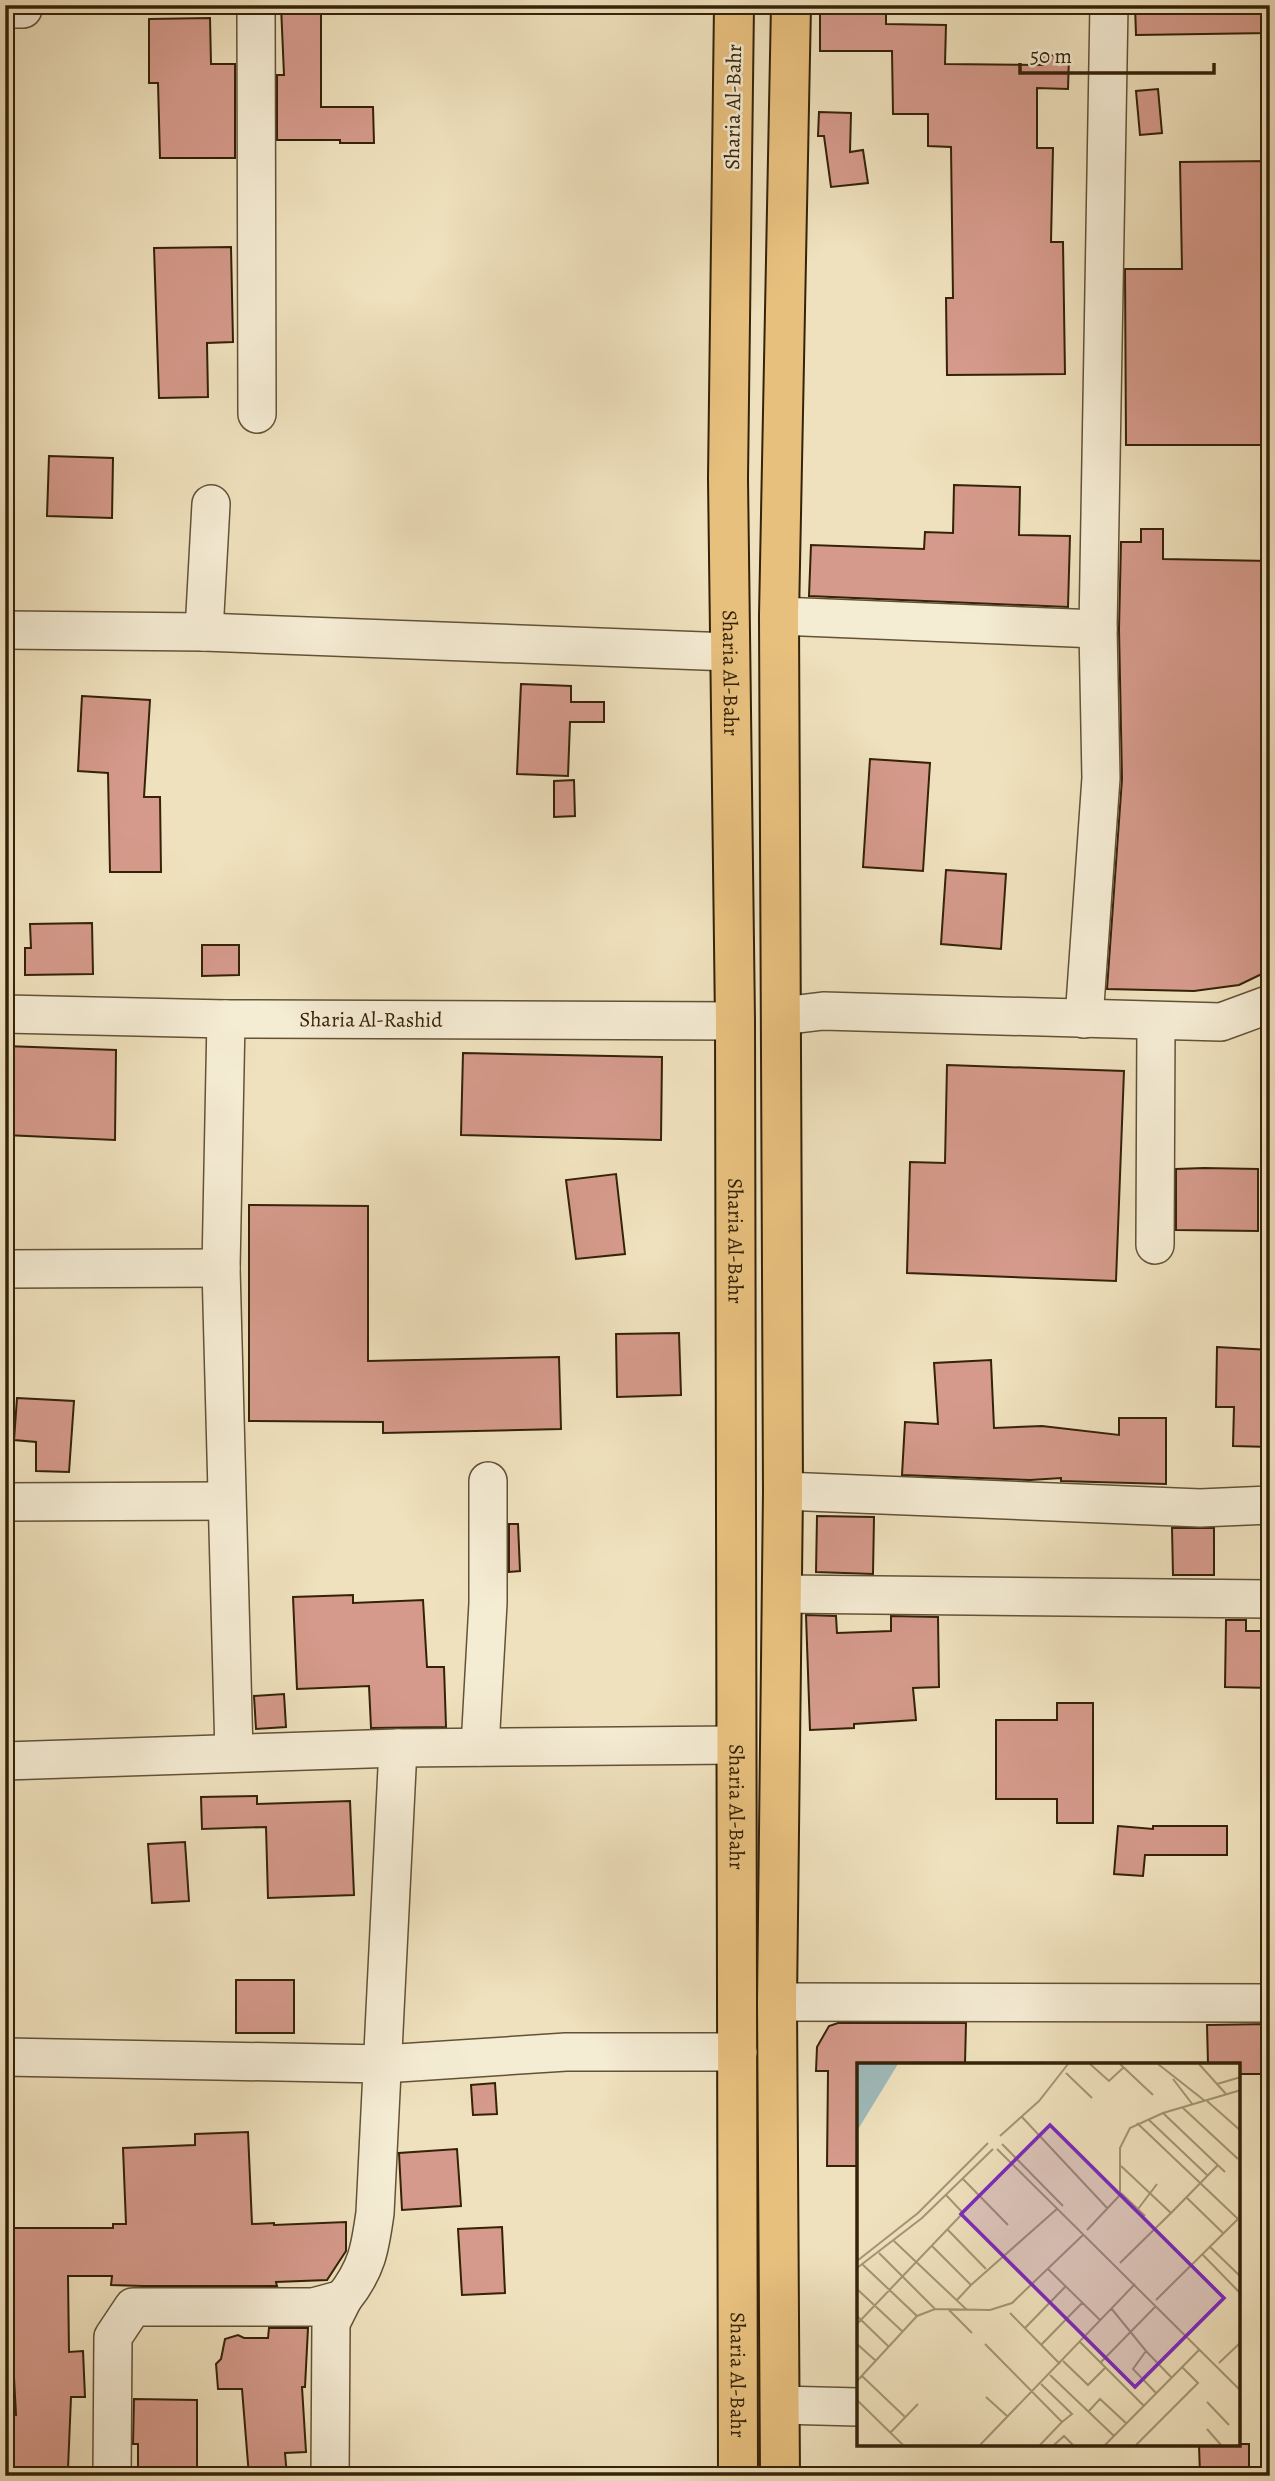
<svg xmlns="http://www.w3.org/2000/svg" width="1275" height="2481" viewBox="0 0 1275 2481" font-family="Alegreya,serif">
<style>
.building{fill:#d59a8b;stroke:#342209;stroke-width:2}
.lines{fill:none;stroke-linecap:round;stroke-linejoin:round}
.minor-casing{stroke:#635236;stroke-width:40}
.major-casing{stroke:#342209;stroke-width:42}
.minor{stroke:#f5ecd4;stroke-width:37}
.major{stroke:#e8c07e;stroke-width:38}
.labels{text-anchor:middle;stroke-width:5;stroke-linejoin:round;paint-order:stroke}
.street-label{font-size:21px;fill:#342209;stroke:#f5ecd4}
.inset-road{fill:none;stroke:#a49575;stroke-width:2}
.view{fill:#7b2cbf;fill-opacity:0.15;stroke:#7b2cbf;stroke-width:3.5}
.inset-edge{fill:none;stroke:#342209;stroke-width:3.5}
</style>
<rect width="100%" height="100%" fill="#efe1bd"/>
<filter id="stains"><feTurbulence type="fractalNoise" baseFrequency=".00286" numOctaves="4"/><feColorMatrix values="0 0 0 0 .2 0 0 0 0 .09 0 0 0 0 .02 0 0 0 .5 -.17"/></filter>
<radialGradient id="worn" r=".72"><stop offset=".6" stop-color="#630" stop-opacity="0"/><stop offset="1" stop-color="#630" stop-opacity=".3"/></radialGradient>
<!-- building -->
<g class="building">
<path d="M321 5V107H373L374 143H340V140H277V75H284L281 6Z"/>
<path d="M820 5H886V24L946 25 945 64 1043 65V55L1069 56 1068 89 1037 88V148H1053L1051 242H1063L1065 374 947 375 946 298H953L951 147 928 146V114H893L892 51H820Z"/>
<path d="M1135 5H1270V33L1136 35Z"/>
<path d="M210 18 211 64H235V158H160L158 83H149V19Z"/>
<path d="M1158 89 1162 133 1140 135 1136 91Z"/>
<path d="M819 112 851 113 850 152 863 150 868 183 831 187 824 136H818Z"/>
<path d="M1270 161V445H1126L1125 269H1182L1180 162Z"/>
<path d="M231 247 233 342 207 343 208 397 159 398 154 248Z"/>
<path d="M49 456 113 458 112 518 47 516Z"/>
<path d="M954 485 1020 487 1019 535 1070 536 1068 607 809 596 811 545 924 549 925 532 953 533Z"/>
<path d="M1141 529H1163V559L1270 561V970L1239 985 1194 991 1107 989 1122 779 1119 629 1121 542H1141Z"/>
<path d="M521 684 571 686V702H604V722H570L568 776 517 774Z"/>
<path d="M82 696 150 700 144 797H160L161 872H110L108 773 78 771Z"/>
<path d="M870 759 930 763 923 871 863 867Z"/>
<path d="M574 780 575 816 554 817V781Z"/>
<path d="M946 870 1006 874 1001 949 941 944Z"/>
<path d="M92 923 93 974 25 975V948H31L30 924Z"/>
<path d="M202 945H239V975L202 976Z"/>
<path d="M5 1046 116 1050 115 1140 5 1135Z"/>
<path d="M463 1053 662 1057 661 1140 461 1135Z"/>
<path d="M947 1065 1124 1071 1116 1281 907 1273 910 1162 945 1163Z"/>
<path d="M1204 1168 1258 1169V1231L1176 1230V1169Z"/>
<path d="M616 1174 625 1254 576 1259 566 1180Z"/>
<path d="M249 1205 368 1206V1361L559 1357 561 1429 383 1433V1422L249 1421Z"/>
<path d="M679 1333 681 1395 617 1397 616 1334Z"/>
<path d="M1217 1347 1270 1350V1447L1233 1446 1234 1407H1216Z"/>
<path d="M991 1360 994 1428 1042 1426 1119 1435V1418H1166V1484L1061 1481V1478L1030 1480 902 1475 905 1422 938 1424 934 1363Z"/>
<path d="M17 1398 74 1401 69 1472 36 1471V1442L14 1440Z"/>
<path d="M817 1516 874 1517 873 1574 816 1572Z"/>
<path d="M509 1524H518L520 1571 509 1572Z"/>
<path d="M1172 1528H1214V1575H1173Z"/>
<path d="M353 1595V1603L423 1600 427 1667H444L446 1727 371 1728 369 1686 297 1689 293 1597Z"/>
<path d="M806 1615 836 1616 837 1633 891 1631V1616L938 1617 939 1687 913 1688 916 1720 854 1724V1728L810 1730Z"/>
<path d="M1226 1620H1246V1631H1270V1688L1225 1687Z"/>
<path d="M284 1694 286 1727 256 1729 254 1696Z"/>
<path d="M1057 1703H1093V1823H1057V1799H996V1720H1057Z"/>
<path d="M257 1796V1804L350 1801 354 1895 268 1898 266 1827 202 1829 201 1797Z"/>
<path d="M1118 1826 1153 1829V1826H1227V1855H1145L1143 1876 1114 1874Z"/>
<path d="M185 1842 189 1901 152 1903 148 1844Z"/>
<rect x="236" y="1980" width="58" height="53"/>
<path d="M838 2023H966L965 2064H858V2166H827L828 2071H816L817 2047 829 2026Z"/>
<path d="M1270 2024V2074H1238V2064H1208L1207 2025Z"/>
<path d="M495 2083 497 2114 473 2115 471 2085Z"/>
<path d="M248 2132 252 2224 274 2223V2225L346 2222V2251L327 2280 276 2282 277 2286H143L111 2285 112 2276H68L69 2352 83 2351 85 2397H71L68 2469 6 2467 7 2414 16 2415 12 2340H5V2228H113V2224H126L123 2148 195 2145V2134Z"/>
<path d="M457 2149 461 2206 402 2210 399 2153Z"/>
<path d="M502 2227 505 2293 462 2295 458 2229Z"/>
<path d="M269 2328H308L305 2387H302L306 2452 285 2453 287 2476H249L242 2389H218L216 2364 221 2359 225 2339 238 2335 244 2338H268Z"/>
<path d="M134 2399 197 2400V2476H138V2444H133Z"/>
<path d="M1199 2444H1249V2475H1200Z"/>
</g>
<g class="lines">
<defs>
<g id="minor">
<path d="M256 5 257 414"/>
<path d="M5 9H23V5"/>
<path d="M779 616 1098 629"/>
<path d="M5 630 204 632 730 652"/>
<path d="M204 632 211 504"/>
<path id="s1" d="M5 1014 226 1019 735 1021"/>
<path d="M782 1016 823 1011 1221 1022 1270 1004"/>
<path d="M226 1019 221 1268 234 1753"/>
<path d="M1084 1019 1101 778 1098 629 1109 5"/>
<path d="M1155 1245 1156 1021"/>
<path d="M5 1269 221 1268"/>
<path d="M783 1491 1200 1508 1270 1505"/>
<path d="M5 1502 226 1501"/>
<path d="M782 1594 1270 1599"/>
<path d="M480 1747 488 1603V1481"/>
<path d="M5 1761 398 1748 736 1745"/>
<path d="M777 2002 1270 2003"/>
<path d="M5 2057 383 2064 566 2052H738"/>
<path d="M343 2299C367 2269 370 2249 375 2213L398 1748"/>
<path d="M780 2405 858 2407"/>
<path d="M112 2476 113 2337 133 2307H313L343 2299 331 2323 330 2476"/>
</g>
<g id="major">
<path id="s2" d="M734 5 728 478 735 1021 738 2476"/>
<path d="M780 2476 777 2002 783 1491 779 616 791 5"/>
</g>
</defs>
<!-- minor casing -->
<use href="#minor" class="minor-casing"/>
<!-- major casing -->
<use href="#major" class="major-casing"/>
<!-- minor -->
<use href="#minor" class="minor"/>
<!-- major -->
<use href="#major" class="major"/>
</g>
<g class="labels">
<!-- street labels -->
<g class="street-label">
<text transform="translate(733 107) rotate(-89)" y="7">Sharia Al-Bahr</text>
<text dy="7" stroke="none"><textPath href="#s2" startOffset="668">Sharia Al-Bahr</textPath></text>
<text dy="7" stroke="none"><textPath href="#s1" startOffset="366">Sharia Al-Rashid</textPath></text>
<text dy="7" stroke="none"><textPath href="#s2" startOffset="1236">Sharia Al-Bahr</textPath></text>
<text dy="7" stroke="none"><textPath href="#s2" startOffset="1802">Sharia Al-Bahr</textPath></text>
<text dy="7" stroke="none"><textPath href="#s2" startOffset="2370">Sharia Al-Bahr</textPath></text>
</g>
</g>
<!-- overview -->
<g transform="translate(857 2063)">
<rect width="383" height="383" fill="#efe1bd"/>
<path d="M0 1H41L0 68Z" fill="#9ebbbb"/>
<path class="inset-road" d="M233 1 252 18 267 4M263 1 296 32M301 1 348 38M342 1 369 31M209 10 235 35M316 16 336 42M360 21 384 14M350 38 384 68M326 45 381 96M306 50 368 109M165 54 251 146M291 56 350 112M280 60 381 156M143 73 182 38 211 1M145 81 206 143M140 86 384 328M264 103 314 150 361 102M105 115 151 162M264 130 288 153M329 134 366 170M281 146 300 121M90 166 129 206M230 167 263 132V85L273 65 306 50 384 27M37 178 110 247M75 183 114 222 100 237M352 183 384 214M22 190 78 246M345 191 384 231M0 198 61 150 131 80M263 200 314 150M5 201 60 253 78 246 133 247 155 240 227 171M0 205 65 155 136 86M191 206 243 257M114 222 201 145M0 226 46 269M299 237 381 156M254 245 289 288M92 247 115 270M153 250 203 301M0 253 31 283M0 261 106 150 89 132M168 265 208 224M223 279 287 343M0 281 19 298M128 281 205 359 183 382M184 282 225 240M206 298 231 322 248 305M243 300 299 243M362 300 384 279M193 312 257 373M5 313 48 354M0 318 60 253M184 321 215 351 205 359M300 331 276 306 289 288 315 315M129 334 150 353M0 337 46 382M350 339 372 362M231 349 243 336 270 361M350 366 364 382M33 370 61 341M123 382 278 221M197 382 207 373 216 382M248 382 343 286M279 382 341 320 325 304"/>
<path class="view" d="M193 62 367 235 278 324 104 151Z"/>
<rect width="383" height="383" class="inset-edge"/>
</g>
<!-- margin -->
<rect width="1275" height="2481" fill="none" stroke="#efe1bd" stroke-width="28"/>
<rect x="7" y="7" width="1261" height="2467" fill="none" stroke="#342209" stroke-width="3.5"/>
<rect x="14" y="14" width="1247" height="2453" fill="none" stroke="#342209" stroke-width="2"/>
<!-- scale -->
<path d="M1020 63v10h194v-10" fill="none" stroke="#342209" stroke-width="3.5"/>
<text x="1030" y="63" font-size="21" fill="#342209" stroke="#f5ecd4" stroke-width="5" paint-order="stroke">50 m</text>
<rect width="100%" height="100%" filter="url(#stains)"/>
<rect width="100%" height="100%" fill="url(#worn)"/>
</svg>
